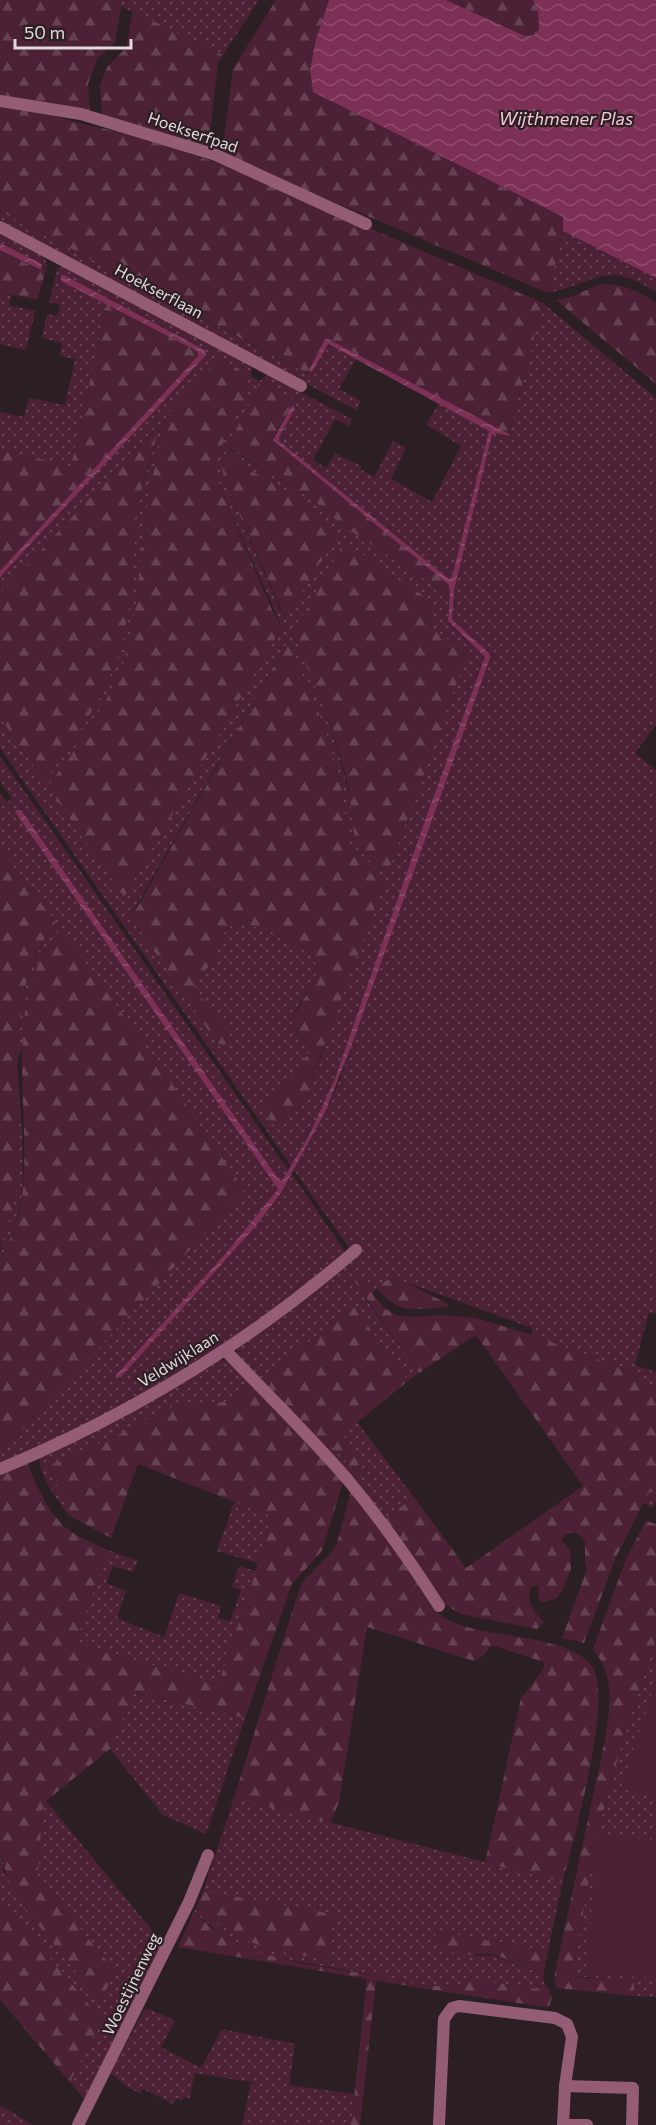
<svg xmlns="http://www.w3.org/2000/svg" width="656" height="2125" viewBox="0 0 656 2125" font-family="Commissioner,sans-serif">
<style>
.grass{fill:url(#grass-dots);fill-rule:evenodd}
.forest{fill:url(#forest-firs)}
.park{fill:#4c2135}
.water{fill:url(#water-waves)}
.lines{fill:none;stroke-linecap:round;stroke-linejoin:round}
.street{stroke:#945d75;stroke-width:12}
.labels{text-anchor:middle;stroke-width:4.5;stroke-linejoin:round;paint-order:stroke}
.street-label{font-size:16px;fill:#e2d9dc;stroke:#2c1f24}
.water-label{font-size:18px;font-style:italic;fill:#f4c6d8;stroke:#2c1f24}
</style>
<defs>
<pattern id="grass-dots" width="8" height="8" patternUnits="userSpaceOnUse" patternTransform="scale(1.5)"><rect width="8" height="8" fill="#4c2135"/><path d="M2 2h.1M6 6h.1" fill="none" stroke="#664152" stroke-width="1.8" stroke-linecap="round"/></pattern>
<pattern id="forest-firs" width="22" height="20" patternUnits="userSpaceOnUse" patternTransform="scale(1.5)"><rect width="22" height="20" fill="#4c2135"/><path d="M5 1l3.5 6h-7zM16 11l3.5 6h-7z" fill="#664152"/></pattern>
<pattern id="water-waves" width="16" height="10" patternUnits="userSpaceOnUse" patternTransform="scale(1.5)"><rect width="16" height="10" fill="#7d3056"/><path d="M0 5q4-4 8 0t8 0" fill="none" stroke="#8f4d6e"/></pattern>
</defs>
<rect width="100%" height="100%" fill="#2c1f24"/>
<!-- grass -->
<g class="grass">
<path d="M107 0H259L223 55Z"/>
<path d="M0 211 308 374 312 371 327 345 356 359 339 389 361 401 356 410 0 221Z"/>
<path d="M563 231 656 278V292C606 259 596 283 548 293Z"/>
<path d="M0 232 43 254 47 265 46 270 40 263 0 243Z"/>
<path d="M61 266 249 364 252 369 251 376 259 381 268 375 352 419 349 426 335 419 313 460 326 468 335 453 361 466 360 469 374 477 393 441 406 448 391 479 432 502 461 446 426 425 439 403 489 431 452 577 449 579 279 441V437L295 409 294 406 297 402 229 445V449L311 498 346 528 449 595 448 618 450 624 485 657 429 809 334 1081 323 1108 291 1166 0 748V717L44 780C81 732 117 680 127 619 134 578 133 537 140 496 145 472 156 449 158 425L0 594V577L206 353 199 347 64 275 63 282 107 304 71 467 0 450V412L24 417 29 398 65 405 75 359 60 356 62 343 42 338 47 314 57 316 60 305 49 302 57 270ZM247 390 217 456 214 468 219 485 282 627 212 744 75 752 109 695 123 665 134 621 148 496 167 415ZM227 456 307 504 286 620 279 607 225 482 222 468ZM344 543 432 602 430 620 432 627 466 654 356 840C348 766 323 700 293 633ZM288 641 324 726 336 765 342 792 349 842 358 859 370 874 323 1052 304 1100 298 1110 263 1111 310 1052C309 1038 288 1031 293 1016 302 993 332 973 307 950L246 923 235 922 224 933 211 964 195 983V990L199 996 130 917Z"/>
<path d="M0 292 11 295 9 305 35 311 26 350 0 344Z"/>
<path d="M543 303 656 398V725L635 753 656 770V1314L649 1312 635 1365 656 1372V1390L643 1386 630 1371 532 1335V1328L400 1280C381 1278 384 1284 372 1293L363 1280 365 1298 419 1373 408 1381 354 1307 260 1380 238 1356 237 1347 298 1305 361 1253 350 1249 294 1170 325 1112 339 1081 490 658 452 620 454 590 492 435 496 433 508 436 509 434Z"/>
<path d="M0 756 289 1171 283 1181H279L19 809 15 812 278 1189 226 1253 117 1374 121 1377 255 1227 281 1193 292 1174 344 1250V1255L293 1298 223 1346 102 1418 0 1464V1446C19 1438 31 1421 43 1405L193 1116 60 928 17 1062 22 1134 23 1191 15 1224 7 1246 0 1259C0 1234 14 1212 16 1188 23 1094 0 1000 56 922L0 849V793L7 802 12 799 0 781Z"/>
<path d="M218 1360 229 1361 253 1385 231 1401 167 1408 118 1435 48 1466 72 1517C60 1507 37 1472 40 1457Z"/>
<path d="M357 1422 414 1497 384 1520 320 1443 331 1445 357 1474 363 1470 342 1435Z"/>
<path d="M656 1473V1501L653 1508 643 1503Z"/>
<path d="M234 1502 271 1516 258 1563 217 1551Z"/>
<path d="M108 1550 138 1561 133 1572 113 1566 106 1583 126 1591 117 1618 164 1637 179 1593 221 1606 218 1618 230 1621 241 1590 232 1587 239 1566 256 1571 218 1685 76 1642Z"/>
<path d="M656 1639V1997L634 1996V1981L572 1976 597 1835 620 1750Z"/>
<path d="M133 1692 245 1718 206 1834 163 1815 110 1749Z"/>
<path d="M234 1798 559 1881 563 1880 548 1951 434 1931 476 1956C502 1951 519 1971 544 1972L543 1981 551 1993 494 1983 440 1986 412 1984 380 1976 267 1956 226 1938 194 1912 198 1904C239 1947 273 1951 329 1960V1946L334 1915 203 1891Z"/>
<path d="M46 1801 165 1946 86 2101 70 2082 102 2020 0 1899V1847L4 1872 100 2001 115 1971 38 1877 42 1811Z"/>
<path d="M145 2009 152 2010 175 2021 161 2047 201 2068 222 2029 295 2044 289 2085 354 2094 351 2125H242L251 2082 195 2073 189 2099 184 2096 182 2101 177 2098 173 2104 143 2089 141 2094 126 2086 110 2073Z"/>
<path d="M0 2105 33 2125H0Z"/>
</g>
<!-- forest -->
<g class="forest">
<path d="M0 0H107L121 7 115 42 97 59 88 84 90 113 0 96Z"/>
<path d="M276 0H329L316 39 310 70 313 92 563 217V231L548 293 222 154 233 69Z"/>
<path d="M446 0H533L538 10 539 29 534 35 525 36Z"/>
<path d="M133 11 223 55 218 62 208 149 102 115 100 86 107 67 126 48Z"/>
<path d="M0 106 42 112 78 123 133 135 221 164 543 303 509 434 328 339H325L309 369V374L0 211Z"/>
<path d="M0 250 39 270 42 268 46 270 37 300 0 292Z"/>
<path d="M602 284C623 284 639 291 656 303V384L556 300C573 298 586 289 602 284Z"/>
<path d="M107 304 197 351 199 355 0 571V450L71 466Z"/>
<path d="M219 359 251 376 245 387 248 390 217 456 214 468 219 485 272 610 282 627 124 897 48 787 91 725 109 695 123 665 134 621 148 496 167 415Z"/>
<path d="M260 381 297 402 294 406 291 407 273 437 448 584 450 590 449 595 346 528 311 498 229 448V445Z"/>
<path d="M159 424C155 448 145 471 140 495 133 536 134 578 127 619 117 680 81 732 44 781L0 717V594Z"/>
<path d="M227 456 307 504 338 532 286 620 225 482 222 468 223 458Z"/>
<path d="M344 542 433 602 430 620 432 627 467 654 388 873 375 868 364 855 355 839 349 792 343 764 330 724 293 633Z"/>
<path d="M288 641 324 726 336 765 342 792 349 842 358 859 370 874 385 880 304 1101 291 1117 275 1127 263 1111 310 1052 307 1043 292 1024V1018C299 1007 319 978 317 966 317 960 311 954 307 950L246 923 235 922 224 933 211 964 195 983V990L228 1032 231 1040 224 1045 217 1043 130 916 137 908Z"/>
<path d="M0 849 56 922C0 995 23 1097 16 1188 14 1207 7 1228 0 1245Z"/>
<path d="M61 928 166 1075 244 1190C179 1262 114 1334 46 1402 31 1418 21 1437 0 1446V1259C12 1239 20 1213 23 1190 31 1101 0 1000 61 928Z"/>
<path d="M359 1278 363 1280 383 1307 396 1315 413 1317 440 1315 476 1318 532 1335 630 1371 643 1386 656 1390V1473L652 1486 616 1557 584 1643 562 1638 587 1569 585 1561V1541L577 1533H568L561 1539 570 1551 571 1569 562 1591 557 1598 541 1603 538 1594 539 1585 531 1587C526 1604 533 1610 544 1622L537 1629 461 1614 444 1604 384 1520 414 1497 466 1568 583 1486 476 1335 419 1373 355 1282Z"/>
<path d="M387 1280H401L448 1304 447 1307C414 1309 401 1315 377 1289V1286Z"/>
<path d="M354 1307 408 1381 343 1434 363 1470 357 1474 331 1445 320 1443 260 1380Z"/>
<path d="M253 1385 343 1482 322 1551 292 1584 245 1718 134 1692 110 1749 46 1801 42 1811 38 1877 115 1971 100 2002 19 1901C8 1884 4 1867 0 1847V1474L27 1463C36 1482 44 1506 59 1521 71 1535 91 1542 108 1550L76 1642 218 1685 256 1571 271 1516 138 1464 111 1538 72 1517 48 1466 118 1435 167 1408 231 1401Z"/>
<path d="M351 1491C370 1516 391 1541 409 1568 419 1583 428 1606 442 1616 467 1634 519 1634 548 1643 564 1647 582 1653 592 1666 614 1695 573 1842 563 1880L559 1881 485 1863 521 1698 544 1669V1662L492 1645 483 1656 474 1661 367 1627 339 1802 330 1823 234 1798 296 1599 303 1581 332 1552 337 1543Z"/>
<path d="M646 1521 656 1524V1639L620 1750 597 1835 572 1975 579 1978 634 1980V1996L557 1988 554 1978 605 1740C610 1707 616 1677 593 1649L626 1559Z"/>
<path d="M203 1891 334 1914 329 1946V1960C273 1951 239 1947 198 1904Z"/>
<path d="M0 1899 102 2020 70 2082 0 2000Z"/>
<path d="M194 1912C241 1961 310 1964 372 1975 394 1978 416 1986 439 1986 451 1986 463 1983 476 1982 500 1982 524 1987 548 1991L552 1997 549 2007 537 2006 376 1981 360 2125H351L367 1979 178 1947Z"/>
<path d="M433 1931 548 1951 544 1972C524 1971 509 1957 489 1954 477 1953 464 1957 451 1952 441 1948 438 1941 433 1931Z"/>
</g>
<!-- park -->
<g class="park">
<path d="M656 1680V1799L621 1787Z"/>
<path d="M597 1835 656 1840V1978L587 1974Z"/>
</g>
<!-- water -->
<g class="water">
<path d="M329 0H446L525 36 534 35 539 29 538 10 533 0H656V278L563 231V217L313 92 310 70 316 39Z"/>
<path d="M0 243 40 263 42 265 41 270 0 250Z"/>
<path d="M61 275H64L199 347 205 350 206 355 0 577V571L199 355 197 351 63 282 61 280Z"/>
<path d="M325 339H328L509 434V436L496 433 492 435 454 590 452 620 489 653 490 658 351 1047 325 1112 281 1193 255 1227 121 1377H118L116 1375 226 1253 278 1189 15 812 16 810H21L279 1180 282 1181 310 1133 334 1081 429 809 485 657 448 621 450 590 448 584 273 440 291 407 294 406 295 409 279 437V441L449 579 452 577 489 431 328 344 312 372H310L309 370Z"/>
</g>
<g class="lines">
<!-- street -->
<g class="street">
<path d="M0 101 81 114 216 155 366 224"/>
<path d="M0 227 301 386"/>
<path d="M225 1350C266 1393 309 1435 348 1480 381 1520 411 1562 439 1606"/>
<path d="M0 1469C130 1415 250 1342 356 1250"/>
<path d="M565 2086 633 2088 632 2125"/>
<path d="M78 2125 189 1902 208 1855"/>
<path d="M439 2125 444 2019 452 2008 459 2006 555 2018 567 2024 572 2037 565 2086 563 2125"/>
<path d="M563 2125H587"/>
</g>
</g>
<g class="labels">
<!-- street labels -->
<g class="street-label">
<text transform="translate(193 132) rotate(19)" y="6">Hoekserfpad</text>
<text transform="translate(159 291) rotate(28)" y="6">Hoekserflaan</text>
<text transform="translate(178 1359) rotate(-32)" y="6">Veldwijklaan</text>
<text transform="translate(131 1984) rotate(-64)" y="6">Woestijnenweg</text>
</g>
<!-- water labels -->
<g class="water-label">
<text x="566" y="125">Wijthmener Plas</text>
</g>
</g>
<!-- scale -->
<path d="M15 39v9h116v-9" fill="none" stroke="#e2d9dc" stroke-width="3"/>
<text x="24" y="39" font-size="18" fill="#e2d9dc" stroke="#2c1f24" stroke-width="4.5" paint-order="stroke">50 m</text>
</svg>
